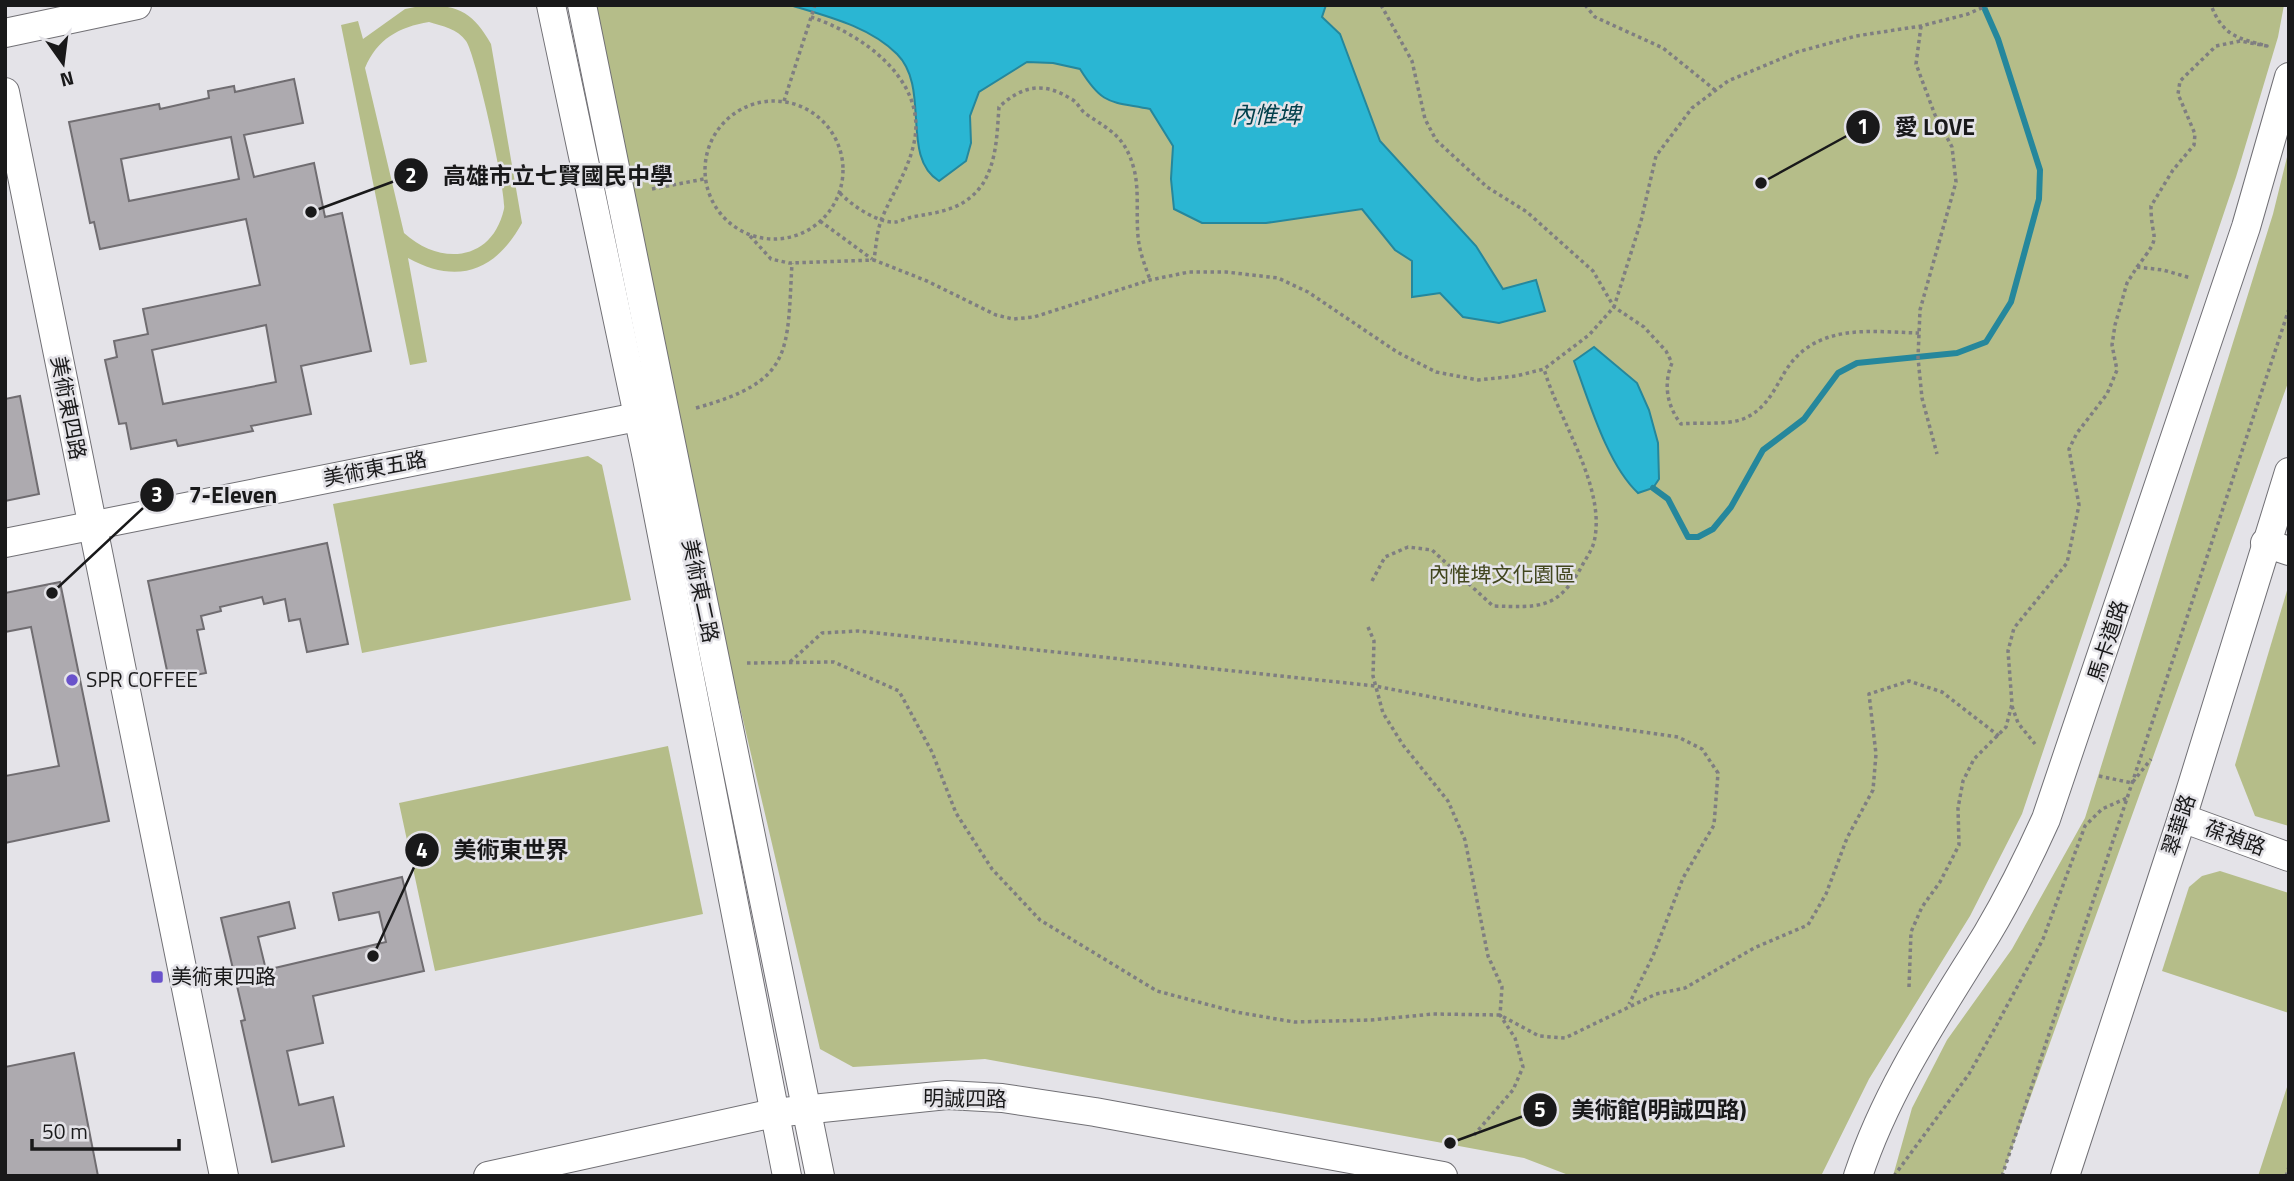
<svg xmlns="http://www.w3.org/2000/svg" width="2294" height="1181" viewBox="0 0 2294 1181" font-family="'Titillium Web','Noto Sans TC',sans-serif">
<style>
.green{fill:#b5bd89;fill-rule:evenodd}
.water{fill:#2ab6d3;stroke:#25879c;stroke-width:2}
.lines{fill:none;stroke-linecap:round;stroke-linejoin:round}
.stream{stroke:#25879c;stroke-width:6}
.building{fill:#adaaaf;stroke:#706d71;stroke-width:2;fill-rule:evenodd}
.minor-casing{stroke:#717075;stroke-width:30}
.path{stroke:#7f7e81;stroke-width:3.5;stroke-dasharray:3.5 3.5;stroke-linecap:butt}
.minor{stroke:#fff;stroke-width:28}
.poi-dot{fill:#6952cb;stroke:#e4e3e8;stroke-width:2.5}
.labels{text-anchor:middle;stroke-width:5;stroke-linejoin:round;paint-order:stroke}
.street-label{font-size:21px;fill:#19191a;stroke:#e4e3e8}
.park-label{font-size:21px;fill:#42471f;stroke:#e4e3e8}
.poi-label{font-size:21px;fill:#19191a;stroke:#e4e3e8;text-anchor:start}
.water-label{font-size:23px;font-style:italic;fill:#02404c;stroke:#e4e3e8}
.leader{fill:none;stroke:#19191a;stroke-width:2.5}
.callout-dot{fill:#19191a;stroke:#e4e3e8;stroke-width:2.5}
.mark-label{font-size:21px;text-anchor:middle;font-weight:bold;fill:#fff}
.callout-label{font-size:23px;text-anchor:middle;font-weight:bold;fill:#19191a;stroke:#e4e3e8;stroke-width:5;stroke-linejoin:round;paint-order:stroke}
</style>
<rect width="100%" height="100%" fill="#e4e3e8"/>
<!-- green -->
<g class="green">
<path d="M425 5C460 5 474 14 491 44L522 223C495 272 457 285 408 258L427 362 410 365 341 25 358 21 363 39 405 9ZM429 22C442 26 458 29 466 41 476 55 507 195 504 209 492 262 440 266 404 233L365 68C377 39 399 27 429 22Z"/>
<path d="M596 5H2284L2278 37 2236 177 2022 814 1970 916 1869 1079 1821 1176H1571L1524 1158 985 1059 853 1067 820 1049 718 613Z"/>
<path d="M2289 149V380L2002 1176H1893L1912 1108 1947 1040 2012 949 2085 818 2273 214Z"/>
<path d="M588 456 602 465 631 600 362 653 333 504Z"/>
<path d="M2289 584V826L2255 816 2235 765Z"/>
<path d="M668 746 703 914 435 971 399 803Z"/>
<path d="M2220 871 2289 893V1013L2162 971 2189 887 2202 876Z"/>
<path d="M2289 1081V1176H2258L2262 1164Z"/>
</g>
<!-- water -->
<g class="water">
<path d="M790 5H1326L1322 17 1340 34 1380 141 1476 246 1503 289 1536 280 1545 311 1499 323 1463 317 1440 293 1412 297V261L1395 250 1362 209 1266 223H1202L1174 209 1171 179 1173 146 1150 109C1110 101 1103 106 1080 69L1053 63 1027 62 979 92 970 116 971 143 966 161 939 181C900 157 931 88 897 54 869 26 826 16 790 5Z"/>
<path d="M1594 347 1637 383 1649 410 1658 443 1659 479 1653 488 1638 493C1607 464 1589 401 1574 361Z"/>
</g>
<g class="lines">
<!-- stream -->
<path class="stream" d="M1653 488 1668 499 1688 537H1698L1713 529 1731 507 1763 450 1804 419 1838 373 1857 363 1957 353 1986 342 2011 302 2039 199 2040 170 1998 39 1983 5"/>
</g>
<!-- building -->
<g class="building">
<path d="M294 79 303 123 244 135 254 177 314 163 325 217 342 213 371 351 301 366 311 414 251 426 253 431 178 446 176 440 131 449 126 423 119 424 105 360 117 357 114 341 148 334 143 309 260 285 246 219 100 249 94 222 90 223 69 122 159 104 160 109 209 98 208 91 234 86 235 92ZM231 137 239 179 129 201 121 159ZM266 325 276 382 163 404 152 350Z"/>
<path d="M20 396 39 494 5 501V399Z"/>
<path d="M327 543 348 644 307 652 300 619 289 621 285 599 264 604 262 597 220 607 221 611 201 616 204 629 197 630 206 673 169 680 148 581Z"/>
<path d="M60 582 109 821 5 843V776L59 766 31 627 5 632V593Z"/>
<path d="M402 877 424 971 313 996 323 1043 287 1051 299 1105 333 1097 344 1146 272 1162 241 1021 245 1020 221 918 289 902 295 928 258 937 266 970 386 942 379 912 339 920 333 893Z"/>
<path d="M74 1053 98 1176H5V1067Z"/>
</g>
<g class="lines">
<defs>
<g id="minor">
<path d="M551 5 647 458 787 1176"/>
<path d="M582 5 820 1176"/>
<path d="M5 33 137 5"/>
<path d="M5 92 224 1176"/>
<path d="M5 543 657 413"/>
<path d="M2265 543 2289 551"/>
<path d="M2182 818 2289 857"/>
<path d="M488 1176 774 1113 947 1095 1002 1098 1095 1112 1443 1176"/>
<path d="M1858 1176C1887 1088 1939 1012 1987 934 2009 897 2028 859 2046 819L2246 227 2289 77"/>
<path d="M2065 1176 2182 818 2289 472"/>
</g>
</defs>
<!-- minor casing -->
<use href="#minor" class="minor-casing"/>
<!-- path -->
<g class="path">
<path d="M1381 5 1412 61 1425 119 1436 140 1487 187 1527 212 1593 271 1614 307 1644 327 1666 351 1672 363C1663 384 1667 406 1681 424 1699 422 1722 425 1740 420 1765 412 1774 390 1786 370 1817 322 1873 332 1919 333"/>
<path d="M1585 5 1595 17 1663 48 1715 90"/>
<path d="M811 17C862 34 928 80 914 143 908 171 893 192 882 218 877 230 876 246 874 260L927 281 996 315 1013 319 1034 317 1150 280 1189 272H1226L1278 278 1308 292 1397 352 1436 372 1478 380 1516 376 1544 369 1589 335 1614 307 1641 221 1656 156 1692 108 1728 81 1797 52 1856 36 1921 26 1968 14 1988 5"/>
<path d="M1921 26 1916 64 1935 115 1952 147 1956 182 1920 310 1918 358 1922 398 1937 454"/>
<circle cx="774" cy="170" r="69"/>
<path d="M784 101 815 5"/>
<path d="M652 189 704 179"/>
<path d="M840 193C851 205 879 224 896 222 901 221 907 218 912 217 939 212 964 210 982 185 997 162 997 133 999 107 1022 86 1043 81 1071 99 1078 102 1080 110 1086 114 1111 131 1125 136 1134 169 1140 192 1135 220 1139 244 1141 256 1146 268 1150 280"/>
<path d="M820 221 872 259"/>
<path d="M750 236 771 259 789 263 874 260"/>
<path d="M2137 267C2164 232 2151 244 2151 206L2173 170 2194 145 2195 134 2178 94 2180 81 2216 46 2240 41 2267 46C2237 38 2223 36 2211 5"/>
<path d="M696 408C793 381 787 354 792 263"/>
<path d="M1372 581 1385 557 1408 547 1432 550 1493 606C1538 607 1557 611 1582 566 1586 558 1592 550 1594 542 1607 488 1559 421 1544 369"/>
<path d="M1368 627 1374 641 1373 676 1383 713 1403 745 1448 801 1465 840 1488 956 1502 987 1500 1015 1515 1038 1523 1067 1513 1090 1474 1135"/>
<path d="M790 662 822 633 858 631 1375 686 1524 715 1678 737 1702 749 1718 773 1714 825 1683 878 1653 956 1629 1004"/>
<path d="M747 663 834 662 899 691 932 752 956 813 992 869 1040 920 1157 991 1236 1012 1294 1022 1371 1020 1433 1014 1500 1015 1539 1036 1565 1038 1656 994 1685 988 1754 948 1808 925 1826 894 1847 838 1873 790 1876 754 1869 694 1909 681 1942 692 1999 736"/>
<path d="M2012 706 2018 723 2035 744"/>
<path d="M2099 776 2132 783 2151 759"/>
<path d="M1909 987 1911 932 1922 907 1940 882 1959 845 1958 808 1963 781 1974 759 2006 727 2012 704 2008 651 2014 628 2067 563 2079 505 2069 449 2077 433 2107 394 2117 370 2112 345 2115 325 2127 283 2137 267 2163 270 2191 278"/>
<path d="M1894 1176 1969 1074 1995 1028 2043 939 2085 826 2102 809 2127 798"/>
<path d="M2002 1176 2289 309"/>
<path d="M2286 1176 2289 1167"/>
</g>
<!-- minor -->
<use href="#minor" class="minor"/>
</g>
<!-- markers -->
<g class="poi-dot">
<circle cx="72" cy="680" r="7"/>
<rect x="150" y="970" width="14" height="14" rx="3.5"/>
</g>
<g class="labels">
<!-- street labels -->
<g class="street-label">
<text transform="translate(68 408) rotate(79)" y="7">美術東四路</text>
<text transform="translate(375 469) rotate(-11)" y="7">美術東五路</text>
<text transform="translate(700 591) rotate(78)" y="7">美術東二路</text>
<text transform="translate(2108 641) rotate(-72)" y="7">馬卡道路</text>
<text transform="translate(2179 825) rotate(-72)" y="7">翠華路</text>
<text transform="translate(2235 838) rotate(20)" y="7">葆禎路</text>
<text transform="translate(965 1099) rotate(1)" y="7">明誠四路</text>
</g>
<!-- park labels -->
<g class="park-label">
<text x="1502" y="582">內惟埤文化園區</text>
</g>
<!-- poi labels -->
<g class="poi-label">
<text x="86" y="687">SPR COFFEE</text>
<text x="171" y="984">美術東四路</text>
</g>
<!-- water labels -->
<g class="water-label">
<text x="1266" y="123">內惟埤</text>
</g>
</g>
<!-- callouts -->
<path class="leader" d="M1761 183L1863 127M311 212L411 175M52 593L157 495M373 956L422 850M1450 1143L1540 1110"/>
<g class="callout-dot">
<circle cx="1761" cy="183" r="7"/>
<circle cx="311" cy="212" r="7"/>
<circle cx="52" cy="593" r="7"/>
<circle cx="373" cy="956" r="7"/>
<circle cx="1450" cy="1143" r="7"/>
<circle cx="1863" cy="127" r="18"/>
<circle cx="411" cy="175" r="18"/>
<circle cx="157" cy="495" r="18"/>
<circle cx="422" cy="850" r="18"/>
<circle cx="1540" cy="1110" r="18"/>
</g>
<g class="mark-label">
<text x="1863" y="134">1</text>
<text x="411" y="183">2</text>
<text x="157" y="502">3</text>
<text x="422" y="858">4</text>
<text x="1540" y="1117">5</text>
</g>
<g class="callout-label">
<text x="1935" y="135">愛 LOVE</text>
<text x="558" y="184">高雄市立七賢國民中學</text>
<text x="233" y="503">7-Eleven</text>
<text x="511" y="858">美術東世界</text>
<text x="1659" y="1118">美術館(明誠四路)</text>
</g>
<!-- border -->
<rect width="2294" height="1181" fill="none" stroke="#19191a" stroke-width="14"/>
<!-- north arrow -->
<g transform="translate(63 63) rotate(166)" stroke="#e4e3e8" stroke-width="5" paint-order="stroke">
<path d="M0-5L12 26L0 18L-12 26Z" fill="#19191a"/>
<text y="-10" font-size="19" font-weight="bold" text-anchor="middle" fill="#19191a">N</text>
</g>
<!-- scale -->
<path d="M32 1139v10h147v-10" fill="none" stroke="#19191a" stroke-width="3.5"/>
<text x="42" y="1139" font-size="21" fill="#19191a" stroke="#e4e3e8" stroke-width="5" paint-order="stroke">50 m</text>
</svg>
